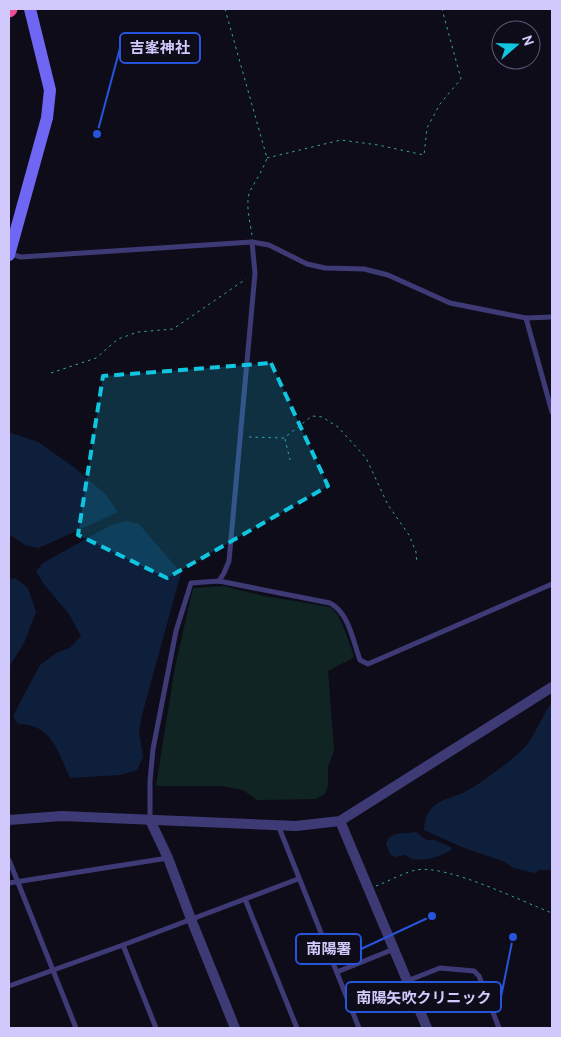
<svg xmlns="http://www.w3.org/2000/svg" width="561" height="1037" viewBox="0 0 561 1037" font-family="Overpass,'Noto Sans JP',sans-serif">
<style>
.green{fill:#102424}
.water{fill:#0e1f3c}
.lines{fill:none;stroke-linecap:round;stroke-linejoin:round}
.path{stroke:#35a4a1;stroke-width:1;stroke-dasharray:2.5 4;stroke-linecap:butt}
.service{stroke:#3e3a76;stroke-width:5}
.minor{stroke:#3e3a76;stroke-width:10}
.secondary{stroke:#6f67f4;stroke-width:12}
.motorway{stroke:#f24d97;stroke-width:15}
.marked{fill:#10c5e0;fill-opacity:0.2;stroke:#10c5e0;stroke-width:4;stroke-dasharray:10 6;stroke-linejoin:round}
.leader{fill:none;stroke:#2654da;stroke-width:2}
.callout-dot{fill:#2654da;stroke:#0f0c1a;stroke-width:2}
.callout{fill:#0f0c1a;stroke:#2654da;stroke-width:2}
.callout-label{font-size:15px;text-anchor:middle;font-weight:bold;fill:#d1c9fb}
</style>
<rect width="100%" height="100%" fill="#0f0c1a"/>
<!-- green -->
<path class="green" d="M223 586 264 596 330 607C341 613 349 643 354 656L351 659 328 671 334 751 328 767V785L325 794 316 799 257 800 243 790 221 786H156L175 667 193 588Z"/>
<!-- water -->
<g class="water">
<path d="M9 432 38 442 75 468 106 495 118 512 39 548 25 545 9 534Z"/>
<path d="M127 521 139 524 181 573 142 715 139 731 143 757 137 770 120 775 70 778C58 752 52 724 18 724L13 716 40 665 58 652 70 648 81 636 69 614 43 583 36 571 43 563 111 525Z"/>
<path d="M15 578 28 588 36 612 24 643 9 667V579Z"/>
<path d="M552 702V870H540L534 873 514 868 503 861 464 848 424 830C425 797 452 801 472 788 489 777 510 762 524 748 534 737 543 715 552 702Z"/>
<path d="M416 832 426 840H434L451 847 452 849C444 856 423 862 412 859 411 859 406 855 405 855L395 857 390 854 386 844 389 837 396 834Z"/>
</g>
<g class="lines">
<!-- path -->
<g class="path">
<path d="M225 9 267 158C263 170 256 180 250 191 245 203 250 222 252 235"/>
<path d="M267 158 341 140 378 145 424 155 427 128 440 104 461 79 442 9"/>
<path d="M51 373 96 358 118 339 138 332 173 329 246 279"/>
<path d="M249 437 284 438 312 416 322 417 338 427 366 458 388 505 409 535 416 552 417 563"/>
<path d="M285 439 290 460"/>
<path d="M376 886C389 881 403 873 416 870 446 864 521 901 552 913"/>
</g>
<!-- service -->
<g class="service">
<path d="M10 254 21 257 252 242 269 245 307 264 325 268 364 269 388 275 450 303 526 318 552 317"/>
<path d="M526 318 552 412"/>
<path d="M219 581 224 573 229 561 255 273 252 242"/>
<path d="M150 820V781L153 749 176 631 191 583 219 581 330 603C349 613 353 641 360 660L368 664 552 584"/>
<path d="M278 825 359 1028"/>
<path d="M9 860 76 1028"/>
<path d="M9 883 168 858"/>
<path d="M245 899 297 1028"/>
<path d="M123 945 156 1028"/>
<path d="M337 972 394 949"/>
<path d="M407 981 440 968 474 971 479 976 499 1028"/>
<path d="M9 986 123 945 298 879"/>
</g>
<!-- minor -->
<g class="minor">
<path d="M9 820 62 816 296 826 340 821 552 687"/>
<path d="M150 820 168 858 191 919 235 1028"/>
<path d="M340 821 427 1028"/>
</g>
<!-- secondary -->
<path class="secondary" d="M9 255 47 118 50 90 30 9"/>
<!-- motorway -->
<path class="motorway" d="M9 10 10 9"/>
</g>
<!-- marked area -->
<path class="marked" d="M271 363 328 486 167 578 78 535 103 376Z"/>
<!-- callouts -->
<path class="leader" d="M97 134L120 48M432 916L361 949M513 937L501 997"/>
<g class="callout-dot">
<circle cx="97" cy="134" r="5"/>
<circle cx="432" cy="916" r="5"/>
<circle cx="513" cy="937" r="5"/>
</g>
<g class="callout">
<rect x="120" y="33" width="80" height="30" rx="5"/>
<rect x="296" y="934" width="65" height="30" rx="5"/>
<rect x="346" y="982" width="155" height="30" rx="5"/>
</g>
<g class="callout-label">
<text x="160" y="53">吉峯神社</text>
<text x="329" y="954">南陽署</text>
<text x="424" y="1003">南陽矢吹クリニック</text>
</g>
<!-- border -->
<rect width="561" height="1037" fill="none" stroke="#d1c9fb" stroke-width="20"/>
<!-- north arrow -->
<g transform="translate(516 45) rotate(70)"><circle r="24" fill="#0f0c1a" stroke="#5d5874"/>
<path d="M0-4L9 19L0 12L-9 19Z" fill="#10c5e0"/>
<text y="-8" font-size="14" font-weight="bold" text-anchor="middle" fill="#d1c9fb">N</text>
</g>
</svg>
